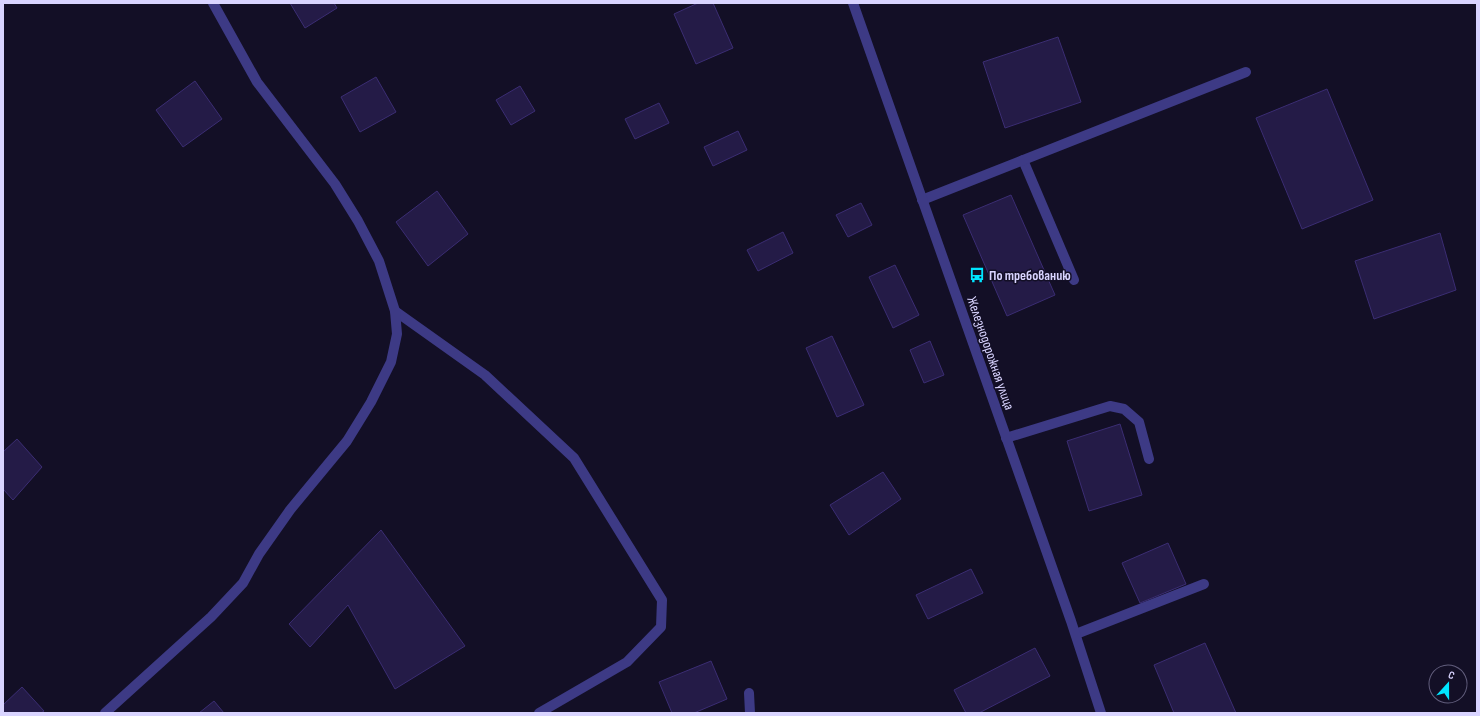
<svg xmlns="http://www.w3.org/2000/svg" width="1480" height="716" viewBox="0 0 1480 716" font-family="'Sofia Sans Condensed',sans-serif">
<style>
.building{fill:#241b47;stroke:#3b2d73}
.lines{fill:none;stroke-linecap:round;stroke-linejoin:round}
.service{stroke:#3d3a85;stroke-width:10}
.tertiary{stroke:#3d3a85;stroke-width:10}
.labels{text-anchor:middle;stroke-width:3;stroke-linejoin:round;paint-order:stroke}
.poi-label{font-size:14px;font-weight:bold;fill:#d9d4ff;stroke:#130f26;text-anchor:start}
.street-label{font-size:14px;fill:#d9d4ff;stroke:#130f26}
</style>
<rect width="100%" height="100%" fill="#130f26"/>
<!-- building -->
<g class="building">
<path d="M290 3H334L337 8 305 28Z"/>
<path d="M698 3H713L733 48 696 64 674 14Z"/>
<path d="M1058 37 1081 102 1005 128 983 62Z"/>
<path d="M376 77 396 112 360 132 341 97Z"/>
<path d="M195 81 222 119 183 147 156 110Z"/>
<path d="M520 86 535 111 511 125 496 100Z"/>
<path d="M1327 89 1373 200 1302 229 1256 118Z"/>
<path d="M659 103 669 123 635 139 625 119Z"/>
<path d="M738 131 747 150 713 166 704 147Z"/>
<path d="M437 191 468 234 428 266 396 222Z"/>
<path d="M1011 195 1055 295 1007 316 963 215Z"/>
<path d="M861 203 872 225 848 237 836 215Z"/>
<path d="M783 232 793 253 758 271 747 250Z"/>
<path d="M1440 233 1456 290 1374 319 1355 261Z"/>
<path d="M895 265 919 315 893 328 869 277Z"/>
<path d="M832 336 864 405 837 417 806 348Z"/>
<path d="M930 341 944 375 924 383 910 350Z"/>
<path d="M1120 424 1142 495 1089 511 1067 441Z"/>
<path d="M17 439 42 467 13 500 3 489V452Z"/>
<path d="M883 472 901 499 849 535 830 505Z"/>
<path d="M381 530 465 646 395 689 348 605 310 647 289 624Z"/>
<path d="M1168 543 1186 584 1140 603 1122 563Z"/>
<path d="M971 569 983 593 928 619 916 595Z"/>
<path d="M1205 643 1236 713H1174L1154 665Z"/>
<path d="M1035 648 1050 676 979 713H966L954 690Z"/>
<path d="M711 661 727 699 694 713H672L659 682Z"/>
<path d="M22 687 44 711 41 713H3V705Z"/>
<path d="M214 701 224 713H199Z"/>
</g>
<g class="lines">
<!-- service -->
<g class="service">
<path d="M1023 160 1074 280"/>
<path d="M922 200 1246 72"/>
<path d="M395 311 485 375 574 458 662 600 661 627 627 662 539 713"/>
<path d="M1006 438 1110 406 1124 409 1139 422 1149 459"/>
<path d="M1076 634 1204 584"/>
<path d="M749 693 750 713"/>
<path d="M105 713 211 617 243 583 259 554 290 510 347 441 371 402 391 362 397 334 395 311 379 261 358 221 335 184 257 82 213 3"/>
</g>
<!-- tertiary -->
<path class="tertiary" d="M853 3 1071 621 1101 713"/>
</g>
<!-- icons -->
<defs>
<symbol id="bus-bare" viewBox="-9 -9 18 18"><path d="M-5-6H5V4H4V6H2V4H-2V6H-4V4H-5ZM-3.5-4V0h7V-4ZM-3.5 1.2v1.5H-2V1.2ZM2 1.2v1.5H3.5V1.2Z" fill="#00e5ff" stroke="#130f26" stroke-width="2.5" paint-order="stroke"/></symbol>
</defs>
<g fill-rule="evenodd">
<use href="#bus-bare" x="966" y="264" width="22" height="22"/>
</g>
<g class="labels">
<!-- poi labels -->
<g class="poi-label">
<text x="989" y="280">По требованию</text>
</g>
<!-- street labels -->
<g class="street-label">
<text transform="translate(991 353) rotate(71)" y="5">Железнодорожная улица</text>
</g>
</g>
<!-- border -->
<rect width="1480" height="716" fill="none" stroke="#d9d4ff" stroke-width="8"/>
<!-- north arrow -->
<g transform="translate(1448 684) rotate(21)"><circle r="19" fill="#130f26" stroke="#625e7d"/>
<path d="M0-3L7 15L0 10L-7 15Z" fill="#00e5ff"/>
<text y="-6" font-size="11" font-weight="bold" text-anchor="middle" fill="#d9d4ff">С</text>
</g>
</svg>
